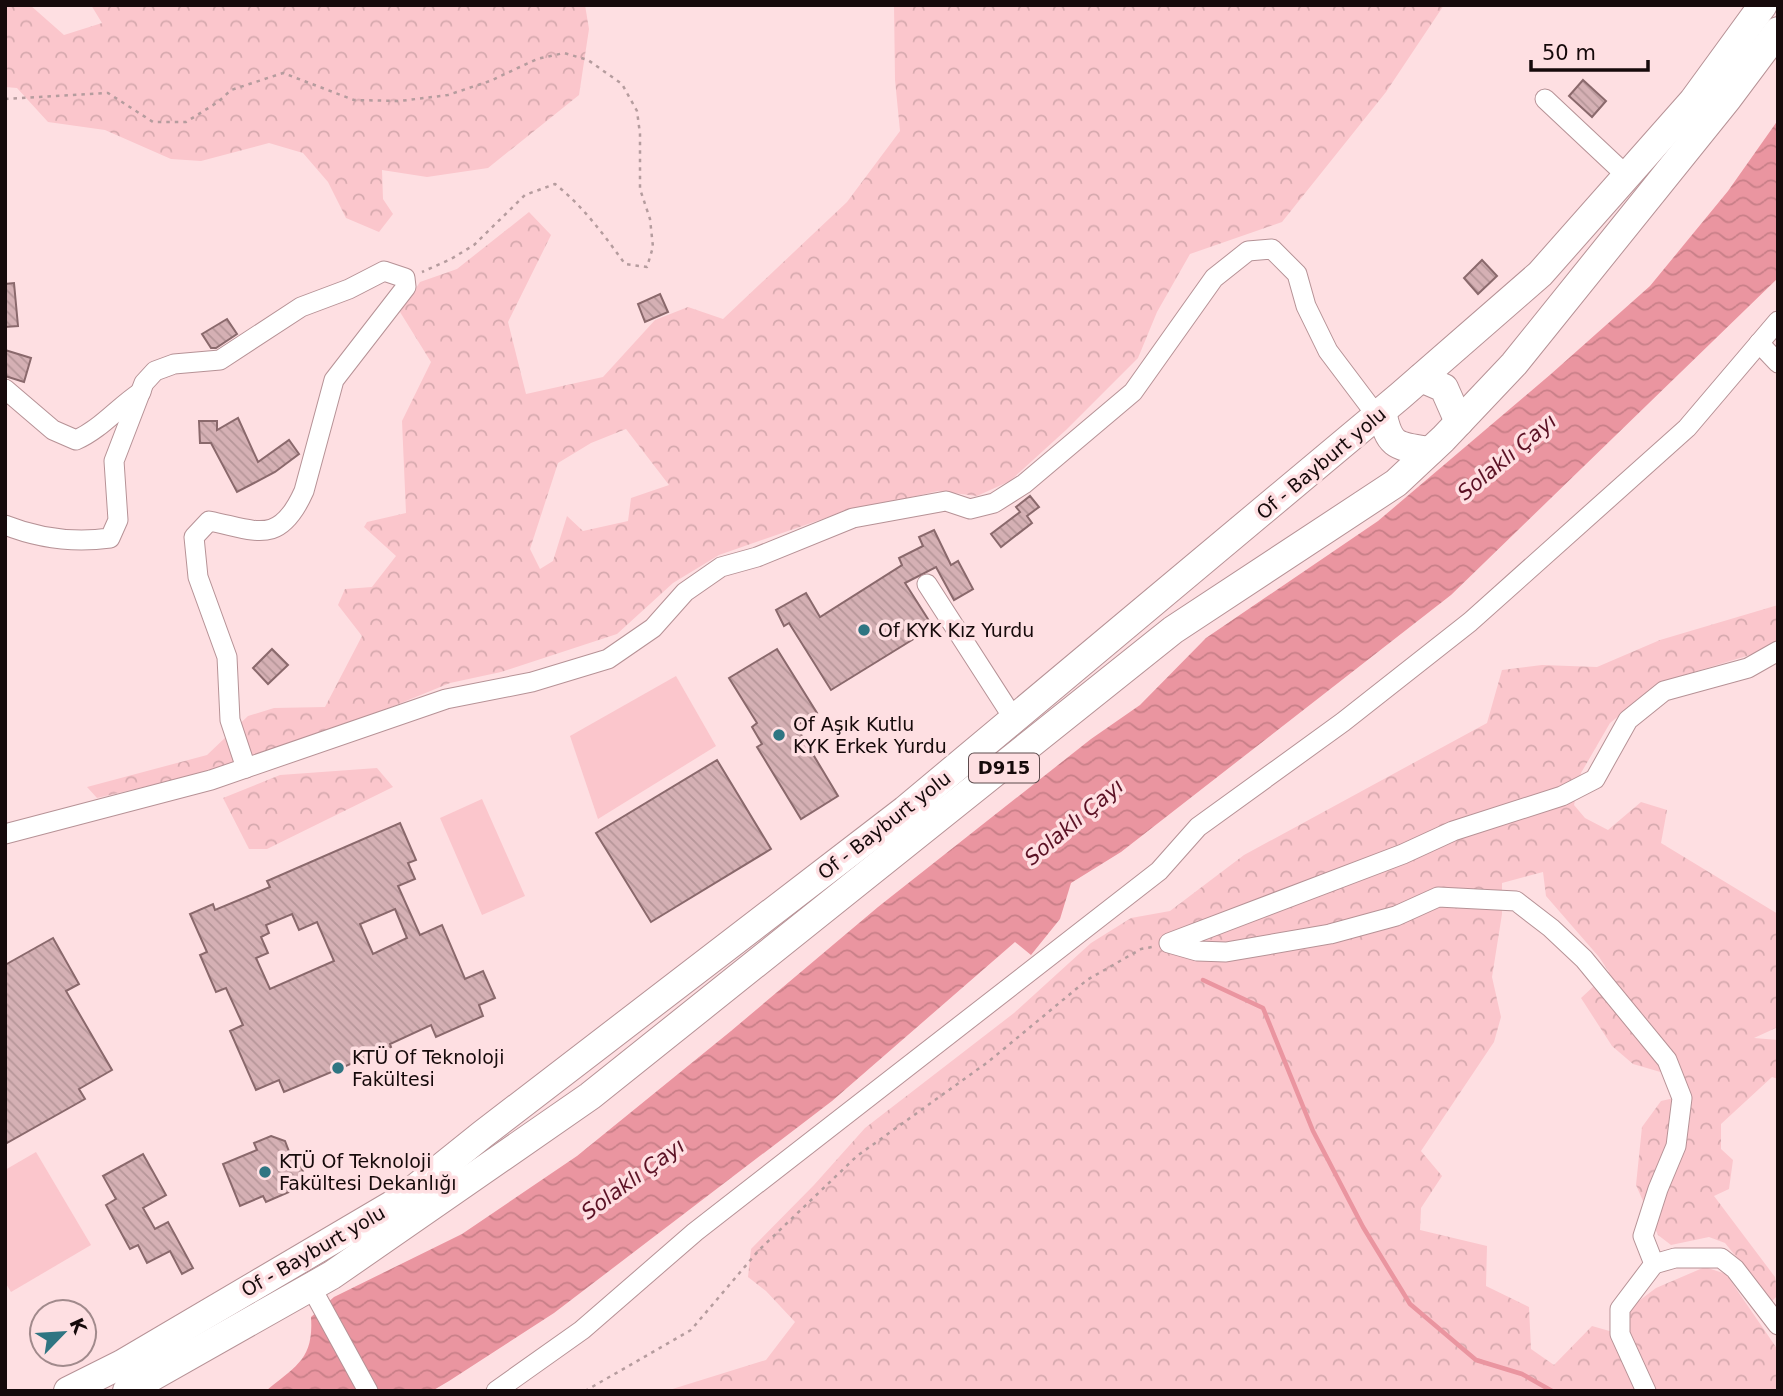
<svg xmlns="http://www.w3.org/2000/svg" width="1783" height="1396" viewBox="0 0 1783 1396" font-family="'DejaVu Sans',sans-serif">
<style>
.forest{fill:url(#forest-crowns);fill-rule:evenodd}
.garden{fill:#fbc6cc}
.water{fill:url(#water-waves)}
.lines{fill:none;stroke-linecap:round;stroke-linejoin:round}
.stream{stroke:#ea95a0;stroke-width:4.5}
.building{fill:url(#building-back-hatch);stroke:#8a696c;stroke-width:2;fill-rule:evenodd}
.minor-casing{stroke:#b69296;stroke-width:21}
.highway-casing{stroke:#b69296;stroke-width:30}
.path{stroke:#b59c9e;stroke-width:2.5;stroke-dasharray:3.5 5;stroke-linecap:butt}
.minor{stroke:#fff;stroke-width:19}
.highway{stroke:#fff;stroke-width:28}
.poi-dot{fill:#2f7582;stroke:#fedfe2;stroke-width:2.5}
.labels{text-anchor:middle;stroke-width:7;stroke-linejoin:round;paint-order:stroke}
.shield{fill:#fedfe2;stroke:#5c4a4c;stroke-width:2}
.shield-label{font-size:18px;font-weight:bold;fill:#160a0b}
.street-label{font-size:19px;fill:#160a0b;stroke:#fedfe2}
.poi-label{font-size:19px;fill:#160a0b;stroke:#fedfe2;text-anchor:start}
.water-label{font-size:21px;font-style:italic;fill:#5b1124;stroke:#fedfe2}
</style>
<defs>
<pattern id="forest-crowns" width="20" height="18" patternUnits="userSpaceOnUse" patternTransform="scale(1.75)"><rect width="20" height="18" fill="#fbc6cc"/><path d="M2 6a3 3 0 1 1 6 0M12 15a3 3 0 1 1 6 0" fill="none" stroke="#d6a9ae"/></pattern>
<pattern id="water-waves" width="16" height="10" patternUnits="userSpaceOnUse" patternTransform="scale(1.75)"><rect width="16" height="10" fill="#ea95a0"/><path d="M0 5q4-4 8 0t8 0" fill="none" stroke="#c87f88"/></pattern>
<pattern id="building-back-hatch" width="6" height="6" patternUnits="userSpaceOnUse" patternTransform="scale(1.75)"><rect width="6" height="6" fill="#d5b0b4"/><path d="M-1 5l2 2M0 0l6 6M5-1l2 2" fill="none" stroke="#b69699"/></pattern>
</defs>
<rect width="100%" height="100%" fill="#fedfe2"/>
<!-- forest -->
<g class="forest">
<path d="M5 5H30L64 35 102 23 91 5H585L589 29 579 95 488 168 427 177 382 170 383 199 393 214 379 232 346 218 328 182 303 153 269 143 201 161 171 159 105 130 48 122 17 88 5 87Z"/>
<path d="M894 5H1444L1386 92 1282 222 1190 254 1157 312 1138 358 1066 430 1010 481 977 496 938 491 837 514 719 555 673 583 617 634 501 672 450 683 379 712 216 770 97 798 87 787 207 755 248 716 274 708 325 707 362 636 338 605 345 589 372 587 396 556 364 527 367 522 406 513 402 421 431 362 400 312 420 282 457 269 529 212 551 235 508 322 526 394 603 377 655 320 688 307 723 319 847 202 900 131 895 80ZM626 429 669 485 631 498 628 521 583 531 567 516 553 561 540 569 530 549 558 463 591 443Z"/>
<path d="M1778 605V647L1771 646 1750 655 1661 682 1610 723 1581 773 1574 805 1585 818 1608 830 1641 802 1667 810 1661 843 1778 914V1027L1754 1038 1778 1040V1079L1772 1077 1721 1124V1149L1733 1160 1729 1189 1714 1196 1775 1277 1778 1295 1772 1301 1725 1243 1709 1237 1671 1245 1658 1235 1636 1185 1642 1127 1661 1101 1687 1095 1681 1078 1633 1064 1612 1046 1581 998 1609 972 1599 957 1546 896 1543 872 1502 883V914L1492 977 1501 1017 1494 1042 1421 1151 1442 1176 1421 1208 1420 1230 1487 1246 1486 1286 1529 1307 1531 1349 1554 1365 1592 1326 1620 1334 1628 1309 1656 1288 1705 1267 1726 1274 1778 1350V1391H666L766 1360 795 1322 766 1291 748 1277 751 1249 814 1185 865 1128 1014 1013 1091 943 1131 918 1170 911 1244 855 1487 723 1502 670 1542 665 1597 667 1660 640Z"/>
<path d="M377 768 393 787 267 849H249L223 798 280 775Z"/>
</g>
<!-- garden -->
<g class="garden">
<path d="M676 676 716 746 598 819 570 736Z"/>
<path d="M482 799 525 896 482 915 440 818Z"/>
<path d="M36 1152 91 1245 11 1292 5 1282V1170Z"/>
</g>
<!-- water -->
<path class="water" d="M1778 120V278L1451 595 1121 852 1071 883 1060 919 1031 955 1015 942 832 1101 554 1313 449 1381 432 1391H266C295 1366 314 1360 311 1317L334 1297 462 1234 577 1156 731 1031 878 907 1091 739 1140 705 1206 638 1378 521 1551 374 1650 286 1728 191Z"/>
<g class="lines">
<!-- stream -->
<path class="stream" d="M1203 980 1263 1008 1313 1131 1363 1227 1410 1304 1476 1360 1522 1374 1552 1391"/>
</g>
<!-- building -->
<g class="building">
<path d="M1583 80 1606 101 1592 117 1569 96Z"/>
<path d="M1482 260 1497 276 1478 294 1464 278Z"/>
<path d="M14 283 18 326 5 327V284Z"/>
<path d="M660 294 668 312 645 322 638 304Z"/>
<path d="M227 319 237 334 216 348H211L202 334Z"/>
<path d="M5 350 31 358 24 382 5 376Z"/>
<path d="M238 418 258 462 289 440 299 454 275 472 237 492 211 443H200L199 421H217V430Z"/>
<path d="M1030 496 1039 507 1027 516 1032 523 1001 547 991 534 1020 512 1016 507Z"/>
<path d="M934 530 951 565 958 561 973 589 954 600 936 567 905 583 933 627 831 690 789 623 784 626 776 610 806 593 820 617 902 565 899 558 923 546 919 537Z"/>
<path d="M272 649 288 665 268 684 253 668Z"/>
<path d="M777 649 817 713 796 726 838 796 801 819 757 747 762 744 752 727 757 723 729 678Z"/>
<path d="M717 760 771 849 651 922 596 833Z"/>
<path d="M400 823 416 860 408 863 415 879 398 886 420 935 442 925 465 979 483 971 495 998 479 1005 483 1016 436 1037 431 1025 390 1044 391 1047 284 1092 279 1080 256 1090 230 1031 243 1025 226 988 216 992 200 955 207 952 190 914 213 904 215 910 270 887 267 881ZM395 909 407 938 373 954 360 924ZM292 914 299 930 317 922 334 961 270 989 256 958 268 953 261 937 269 933 266 925Z"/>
<path d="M53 938 79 984 66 991 112 1070 79 1089 85 1099 5 1144V965Z"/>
<path d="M271 1136 285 1141 290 1154 295 1152 306 1179 287 1187 289 1192 266 1202 263 1196 240 1206 223 1164 257 1150 254 1143Z"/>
<path d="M143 1154 166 1195 143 1208 155 1229 168 1222 193 1268 182 1274 170 1251 147 1263 138 1245 130 1249 106 1205 116 1199 103 1176Z"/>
</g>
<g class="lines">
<defs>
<g id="minor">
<path d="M1545 99 1627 176"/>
<path d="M1759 343 1778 363"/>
<path d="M5 389 53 430 76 440C101 429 118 407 141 392"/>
<path d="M5 525C40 539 73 543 110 538L118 520 114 461 144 383 155 371 174 364 220 360 301 307 349 289 384 271 405 278 406 287 334 380 304 491C279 547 256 530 209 521L194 537 198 577 227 657 230 720 246 768"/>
<path d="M927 584 1014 719"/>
<path d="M1778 651 1748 668 1664 691 1628 720 1595 779 1562 796 1453 831 1403 854 1169 943 1197 951 1226 952 1330 934 1396 916 1438 897 1516 901 1551 928 1584 959 1667 1060 1682 1098 1676 1146 1658 1189 1643 1236 1654 1264 1675 1258H1721L1735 1269 1778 1325"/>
<path d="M5 834 211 780 446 699 532 682 608 659 653 628 685 592 721 567 757 557 853 518 946 501 970 509 994 503 1024 484 1133 392 1214 278 1248 251 1272 249 1297 274 1306 306 1328 351 1377 416"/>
<path d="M311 1287 368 1391"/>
<path d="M496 1391 582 1330 695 1232 1159 871 1198 827 1343 722 1470 622 1687 428 1778 321"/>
<path d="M1646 1391 1620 1334V1309L1654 1264"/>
</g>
<g id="highway">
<path d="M1421 378 1444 388 1459 422"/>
<path d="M1382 411C1389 447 1396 446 1430 451"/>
<path d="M68 1391 122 1364 402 1199 483 1134 905 810 1400 396 1540 274 1693 101 1763 5"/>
<path d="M127 1391 332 1275 590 1096 1173 630 1396 483 1443 439 1514 364 1728 98 1778 31"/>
</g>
</defs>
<!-- minor casing -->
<use href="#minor" class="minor-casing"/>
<!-- highway casing -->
<use href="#highway" class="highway-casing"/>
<!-- path -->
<g class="path">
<path d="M5 99 108 93 153 122H186L218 102 231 90 283 73 354 100 400 101 448 95 490 81 537 59 564 53 588 60 622 84 637 111 640 134V189L650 219 653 247 647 267 625 264C604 235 583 206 555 184L525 195 474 245 451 259 422 272"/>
<path d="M585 1391 691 1330 759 1250 857 1156 988 1062 1087 980 1141 949 1152 947"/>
</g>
<!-- minor -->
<use href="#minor" class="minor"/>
<!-- highway -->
<use href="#highway" class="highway"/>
</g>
<!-- markers -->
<g class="poi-dot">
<circle cx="864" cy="630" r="7"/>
<circle cx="779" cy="735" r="7"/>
<circle cx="338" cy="1068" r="7"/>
<circle cx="265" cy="1172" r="7"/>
</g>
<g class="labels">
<!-- shield labels -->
<rect class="shield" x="969" y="753.5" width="70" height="29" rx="5"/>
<g class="shield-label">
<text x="1004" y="774">D915</text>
</g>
<!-- street labels -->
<g class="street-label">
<text transform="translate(1321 463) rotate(-40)" y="7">Of - Bayburt yolu</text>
<text transform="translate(884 825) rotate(-38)" y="7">Of - Bayburt yolu</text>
<text transform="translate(313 1251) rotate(-30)" y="7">Of - Bayburt yolu</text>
</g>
<!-- poi labels -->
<g class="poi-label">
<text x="878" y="637">Of KYK Kız Yurdu</text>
<text x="793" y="731">Of Aşık Kutlu<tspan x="793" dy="22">KYK Erkek Yurdu</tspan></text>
<text x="352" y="1064">KTÜ Of Teknoloji<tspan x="352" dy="22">Fakültesi</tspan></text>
<text x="279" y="1168">KTÜ Of Teknoloji<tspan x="279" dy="22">Fakültesi Dekanlığı</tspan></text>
</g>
<!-- water labels -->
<g class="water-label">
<text transform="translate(1507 457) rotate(-40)" y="7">Solaklı Çayı</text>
<text transform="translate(1074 822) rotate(-40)" y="7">Solaklı Çayı</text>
<text transform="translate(633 1179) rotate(-36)" y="7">Solaklı Çayı</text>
</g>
</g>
<!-- border -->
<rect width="1783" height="1396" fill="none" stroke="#160a0b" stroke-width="14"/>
<!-- north arrow -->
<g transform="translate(63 1333) rotate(65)"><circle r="33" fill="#fedfe2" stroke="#a18a8c" stroke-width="2"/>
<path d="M0-5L12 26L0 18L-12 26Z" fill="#2f7582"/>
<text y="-10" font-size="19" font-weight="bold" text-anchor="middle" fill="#160a0b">K</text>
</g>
<!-- scale -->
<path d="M1531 60v10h117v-10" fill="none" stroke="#160a0b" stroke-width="3.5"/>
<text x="1542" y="60" font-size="21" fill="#160a0b" stroke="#fedfe2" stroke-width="5" paint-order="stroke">50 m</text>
</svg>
